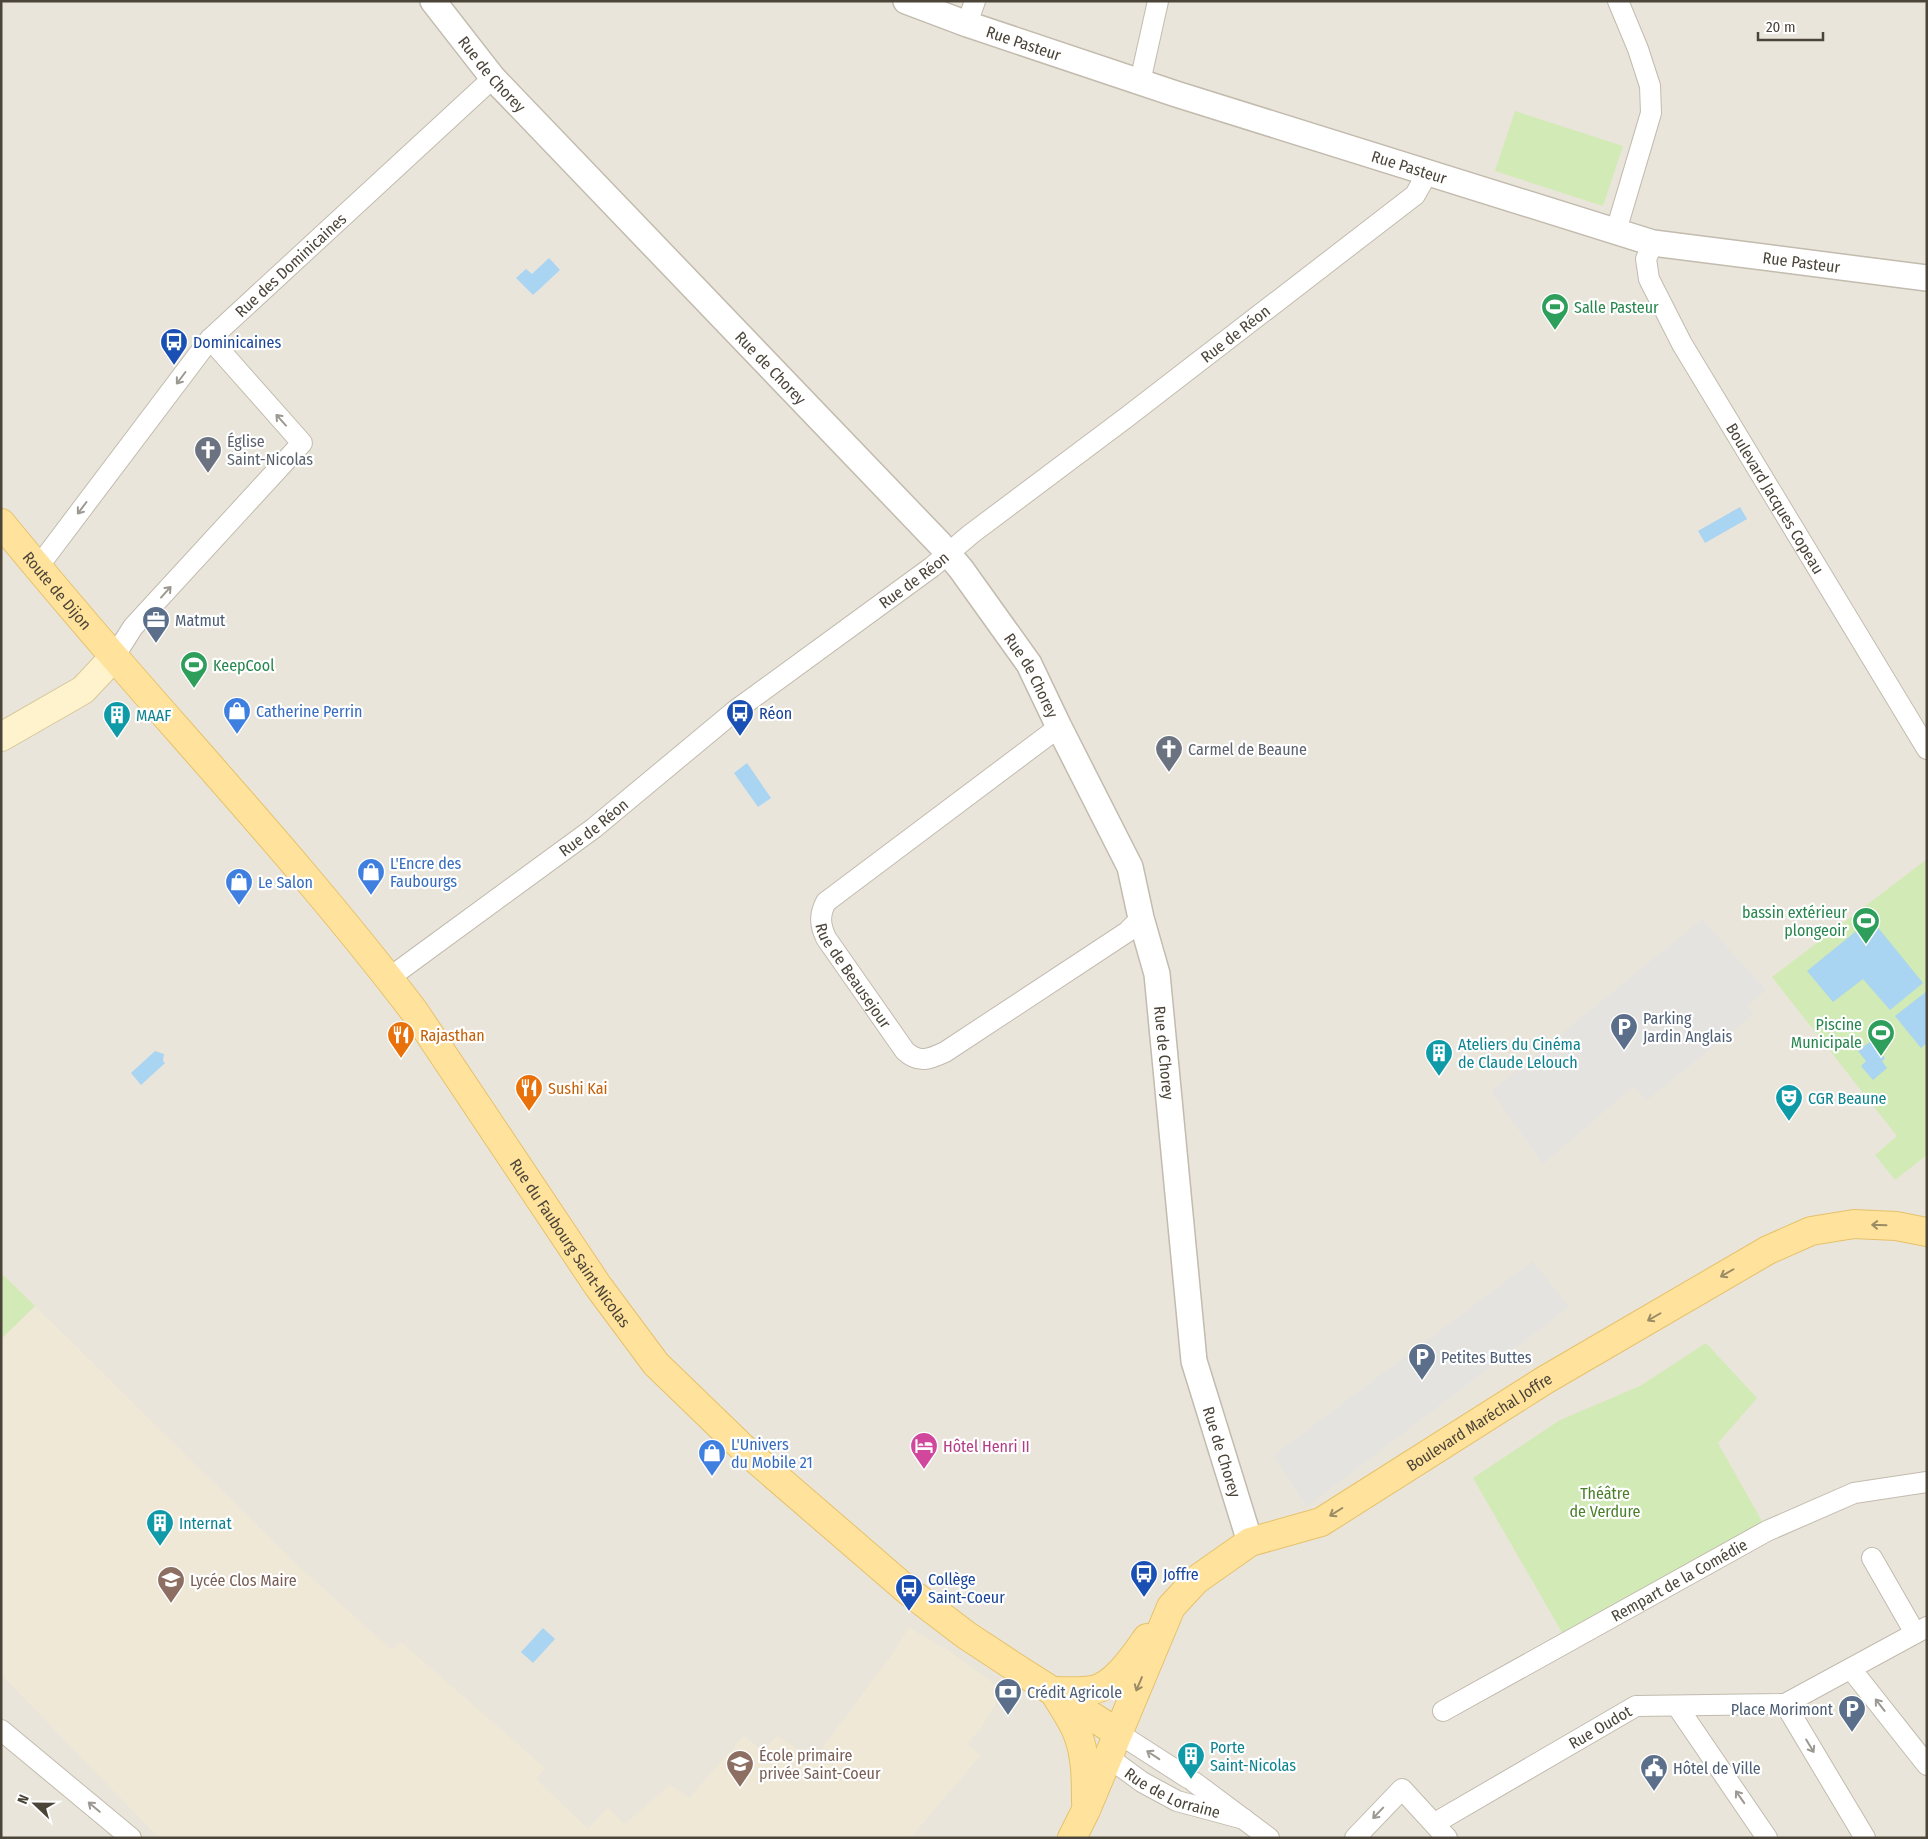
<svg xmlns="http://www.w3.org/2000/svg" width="1928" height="1839" viewBox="0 0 1928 1839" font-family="'Fira Sans Condensed',sans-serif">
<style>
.residential{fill:#eae5da}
.education{fill:#efe8d6}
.green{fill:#d2eab5}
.parking{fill:#e5e3e0}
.water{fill:#a9d4f2}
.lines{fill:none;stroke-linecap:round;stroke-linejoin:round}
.minor-casing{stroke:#c2bbae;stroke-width:22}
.tertiary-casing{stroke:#c2bbae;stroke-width:28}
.secondary-casing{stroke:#d6c79b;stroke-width:30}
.primary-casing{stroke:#e6c16a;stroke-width:30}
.minor{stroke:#fff;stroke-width:20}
.tertiary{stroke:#fff;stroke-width:25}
.secondary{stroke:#fff3cd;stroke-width:28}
.primary{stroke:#ffe39c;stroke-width:28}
.oneway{stroke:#9c9892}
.oneway2{stroke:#9c8c66}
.labels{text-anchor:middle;stroke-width:4.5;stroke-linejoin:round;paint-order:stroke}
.street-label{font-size:16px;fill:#4b4439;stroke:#fff}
.leisure-label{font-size:16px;fill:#27864d;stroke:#fff;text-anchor:start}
.transit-label{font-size:16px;fill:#164399;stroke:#fff;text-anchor:start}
.worship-label{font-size:16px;fill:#5b616d;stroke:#fff;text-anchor:start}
.service-label{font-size:16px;fill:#4e5e75;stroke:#fff;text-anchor:start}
.shop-label{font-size:16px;fill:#366cbe;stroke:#fff;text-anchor:start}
.culture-label{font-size:16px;fill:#0d838f;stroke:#fff;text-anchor:start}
.food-label{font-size:16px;fill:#c56008;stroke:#fff;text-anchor:start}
.hotel-label{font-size:16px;fill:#b23c85;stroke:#fff;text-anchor:start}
.park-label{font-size:16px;fill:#4a7f2a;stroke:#fff}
.education-label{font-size:16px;fill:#785e54;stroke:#fff;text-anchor:start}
</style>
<rect width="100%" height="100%" fill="#f6f3ec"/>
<!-- residential -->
<rect class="residential" x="1" y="1" width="1926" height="1837"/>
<!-- education -->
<path class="education" d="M35 1306 298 1566 392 1650 401 1642 545 1768 536 1779 588 1829 608 1808 625 1824 670 1785 689 1798 744 1736 763 1751 777 1736 801 1751 800 1753 813 1761 893 1653 892 1652 895 1650 910 1626 911 1628 922 1636 924 1634 926 1638 927 1637 929 1640 931 1639 942 1648 944 1647 1004 1691 981 1728 967 1744 981 1755 910 1838H159L1 1674V1339Z"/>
<!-- green -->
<g class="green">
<path d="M1515 111 1623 146 1603 206 1495 171Z"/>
<path d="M1927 859V1155L1895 1180 1875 1155 1897 1136 1772 977Z"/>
<path d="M1 1273 35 1306 1 1339Z"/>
<path d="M1706 1343 1757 1398 1718 1443 1763 1523 1660 1579 1564 1636 1473 1478 1560 1420 1640 1386Z"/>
</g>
<!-- parking -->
<g class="parking">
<path d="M1702 919 1766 990 1747 1006 1754 1014 1647 1100 1633 1087 1543 1164 1491 1091Z"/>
<path d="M1533 1261 1569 1307 1306 1507 1274 1455Z"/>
</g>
<!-- water -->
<g class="water">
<path d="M549 258 560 270 533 295 516 278 526 269 532 274Z"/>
<path d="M1740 507 1747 519 1705 543 1698 531Z"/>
<path d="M747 763 771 798 758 807 734 773Z"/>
<path d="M1871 919 1923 983 1890 1010 1863 979 1833 1002 1807 971Z"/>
<path d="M1927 991V1043L1921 1048 1895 1016Z"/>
<path d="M1871 1041 1885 1058 1882 1061 1887 1068 1873 1080 1861 1066 1866 1061 1858 1051Z"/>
<path d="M155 1051 164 1054 163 1061 165 1063 141 1085 131 1073Z"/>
<path d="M543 1628 555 1639 533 1663 521 1652Z"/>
</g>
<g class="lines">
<defs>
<g id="minor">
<path d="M967 24 975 1"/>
<path d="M1140 82 1158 1"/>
<path d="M1616 231 1651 113 1650 86 1638 49 1618 1"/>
<path id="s1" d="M1653 243 1646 259 1649 279 1682 344 1927 749"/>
<path id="s2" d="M38 567 210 339 493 78"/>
<path d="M114 657 133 627 302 443 210 339"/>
<path id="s3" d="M1059 727 826 902C819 915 820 925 826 938L905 1051C919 1064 930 1059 945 1052L1127 932 1141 918"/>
<path id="s4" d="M389 978 594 828 736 710 932 567 971 534 1127 417 1415 195 1428 172"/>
<path d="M1872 1558 1915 1633"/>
<path d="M1851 1669 1927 1765"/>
<path d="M1785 1704 1865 1838"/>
<path d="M1677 1706 1767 1838"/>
<path id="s5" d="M1443 1711 1767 1531 1854 1493 1927 1482"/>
<path d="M1 1730 131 1838"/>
<path d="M1118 1733 1188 1778"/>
<path id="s6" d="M1108 1757 1142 1782 1177 1801 1244 1819"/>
<path d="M1194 1782 1269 1838"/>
<path id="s7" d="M1435 1823 1636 1706 1785 1704 1927 1627"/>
<path d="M1355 1838 1402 1789 1447 1838"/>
</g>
<g id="tertiary">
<path id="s8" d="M433 1 493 78 940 544 961 569 1029 664 1059 727 1130 867 1141 918 1157 974 1194 1361 1250 1542"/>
<path id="s9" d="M906 1 967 24 1176 94 1653 243 1927 278"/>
</g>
<path id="secondary" d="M1 737 83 690 114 657"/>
<g id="primary">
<path id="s10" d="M1 523C39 569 77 614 116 659 217 775 321 889 414 1011L598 1286 656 1364 746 1451 907 1590 966 1635 1013 1666 1118 1733"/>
<path d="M1053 1691C1066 1691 1080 1692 1092 1690 1114 1687 1135 1655 1147 1638"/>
<path d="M1055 1694C1063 1707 1073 1721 1078 1735 1086 1756 1086 1780 1086 1802"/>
<path id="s11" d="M1072 1838 1086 1810 1171 1607 1196 1580 1250 1542 1321 1522 1545 1380 1768 1250 1811 1231 1854 1224 1896 1226 1927 1232"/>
</g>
</defs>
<!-- minor casing -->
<use href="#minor" class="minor-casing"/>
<!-- tertiary casing -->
<use href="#tertiary" class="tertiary-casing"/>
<!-- secondary casing -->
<use href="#secondary" class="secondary-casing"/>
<!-- primary casing -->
<use href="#primary" class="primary-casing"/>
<!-- minor -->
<use href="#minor" class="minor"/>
<!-- tertiary -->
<use href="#tertiary" class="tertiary"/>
<!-- secondary -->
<use href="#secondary" class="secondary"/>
<!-- primary -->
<use href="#primary" class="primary"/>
</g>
<!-- one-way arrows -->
<defs><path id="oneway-shaft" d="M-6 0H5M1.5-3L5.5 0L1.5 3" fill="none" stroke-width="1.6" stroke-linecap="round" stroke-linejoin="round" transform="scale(1.25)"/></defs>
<g class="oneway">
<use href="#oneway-shaft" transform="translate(181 378) rotate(127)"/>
<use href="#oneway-shaft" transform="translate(281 420) rotate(-132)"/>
<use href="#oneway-shaft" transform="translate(82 508) rotate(127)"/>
<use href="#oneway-shaft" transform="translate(166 592) rotate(-48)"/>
<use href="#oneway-shaft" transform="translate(1880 1705) rotate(-128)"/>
<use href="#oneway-shaft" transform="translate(1810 1746) rotate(59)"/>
<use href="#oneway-shaft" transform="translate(1153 1755) rotate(-147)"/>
<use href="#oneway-shaft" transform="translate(1740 1797) rotate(-125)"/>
<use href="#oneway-shaft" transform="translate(94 1807) rotate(-140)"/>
<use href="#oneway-shaft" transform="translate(1378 1813) rotate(134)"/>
</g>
<g class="oneway2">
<use href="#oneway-shaft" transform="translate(1879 1225) rotate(-178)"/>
<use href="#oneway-shaft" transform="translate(1727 1273) rotate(150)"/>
<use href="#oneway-shaft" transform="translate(1654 1317) rotate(150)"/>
<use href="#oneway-shaft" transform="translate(1336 1512) rotate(148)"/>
<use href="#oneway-shaft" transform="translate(1139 1684) rotate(113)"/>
</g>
<!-- icons -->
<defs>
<symbol id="stadium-pin" viewBox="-11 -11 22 30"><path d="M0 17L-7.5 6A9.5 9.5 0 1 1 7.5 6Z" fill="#2e9e5b" stroke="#fff"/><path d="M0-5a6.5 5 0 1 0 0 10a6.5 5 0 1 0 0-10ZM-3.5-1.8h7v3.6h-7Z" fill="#fff"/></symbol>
<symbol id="bus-pin" viewBox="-11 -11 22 30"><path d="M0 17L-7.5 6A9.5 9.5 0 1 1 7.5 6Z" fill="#1a4fb4" stroke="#fff"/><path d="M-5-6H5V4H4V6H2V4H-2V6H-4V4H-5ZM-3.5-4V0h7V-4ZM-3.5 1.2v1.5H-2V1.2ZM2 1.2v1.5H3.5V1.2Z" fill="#fff"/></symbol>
<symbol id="church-pin" viewBox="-11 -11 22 30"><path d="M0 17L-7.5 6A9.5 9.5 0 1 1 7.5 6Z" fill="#6b7280" stroke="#fff"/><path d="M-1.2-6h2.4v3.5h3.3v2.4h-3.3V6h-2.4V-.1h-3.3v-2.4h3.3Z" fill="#fff"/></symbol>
<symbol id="office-pin" viewBox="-11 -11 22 30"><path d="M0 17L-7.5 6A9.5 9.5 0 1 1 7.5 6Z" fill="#5c6f8a" stroke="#fff"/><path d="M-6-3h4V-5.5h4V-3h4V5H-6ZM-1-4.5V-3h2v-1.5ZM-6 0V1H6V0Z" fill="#fff"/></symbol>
<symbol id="shop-pin" viewBox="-11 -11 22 30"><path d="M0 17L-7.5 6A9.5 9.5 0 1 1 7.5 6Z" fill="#3f7fe0" stroke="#fff"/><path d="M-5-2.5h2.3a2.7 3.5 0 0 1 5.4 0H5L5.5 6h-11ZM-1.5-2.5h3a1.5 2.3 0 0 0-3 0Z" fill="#fff"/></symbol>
<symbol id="building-pin" viewBox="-11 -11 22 30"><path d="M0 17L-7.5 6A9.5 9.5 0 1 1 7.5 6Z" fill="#0f9aa8" stroke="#fff"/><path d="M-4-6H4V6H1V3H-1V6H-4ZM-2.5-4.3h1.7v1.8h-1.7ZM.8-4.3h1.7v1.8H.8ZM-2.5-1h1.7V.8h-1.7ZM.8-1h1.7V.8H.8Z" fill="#fff"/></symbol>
<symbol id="parking-pin" viewBox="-11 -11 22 30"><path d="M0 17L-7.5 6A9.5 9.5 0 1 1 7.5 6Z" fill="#5c6f8a" stroke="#fff"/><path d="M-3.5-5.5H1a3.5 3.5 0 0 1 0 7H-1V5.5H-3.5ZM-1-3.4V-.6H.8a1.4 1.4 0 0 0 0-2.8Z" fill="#fff"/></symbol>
<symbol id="restaurant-pin" viewBox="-11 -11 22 30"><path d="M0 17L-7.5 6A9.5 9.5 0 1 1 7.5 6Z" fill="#e8710a" stroke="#fff"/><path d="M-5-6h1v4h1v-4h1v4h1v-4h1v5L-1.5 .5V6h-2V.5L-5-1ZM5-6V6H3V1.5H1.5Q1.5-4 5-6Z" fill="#fff"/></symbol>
<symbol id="theatre-pin" viewBox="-11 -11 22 30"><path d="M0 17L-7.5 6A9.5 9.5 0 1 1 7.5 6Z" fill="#0f9aa8" stroke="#fff"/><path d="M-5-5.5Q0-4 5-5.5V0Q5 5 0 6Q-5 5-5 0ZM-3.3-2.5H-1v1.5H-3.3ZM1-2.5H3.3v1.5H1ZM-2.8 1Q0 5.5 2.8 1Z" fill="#fff"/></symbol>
<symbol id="hotel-pin" viewBox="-11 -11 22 30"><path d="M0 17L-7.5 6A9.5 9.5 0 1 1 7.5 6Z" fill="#d1479c" stroke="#fff"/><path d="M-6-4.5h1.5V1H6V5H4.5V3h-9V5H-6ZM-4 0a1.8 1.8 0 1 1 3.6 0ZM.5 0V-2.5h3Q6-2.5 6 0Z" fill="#fff"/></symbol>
<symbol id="school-pin" viewBox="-11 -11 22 30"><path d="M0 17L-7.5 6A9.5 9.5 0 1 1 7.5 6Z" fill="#8d6e63" stroke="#fff"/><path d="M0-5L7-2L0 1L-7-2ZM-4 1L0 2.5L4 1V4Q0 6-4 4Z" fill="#fff"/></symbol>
<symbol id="bank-pin" viewBox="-11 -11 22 30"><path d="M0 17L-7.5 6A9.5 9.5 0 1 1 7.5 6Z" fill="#5c6f8a" stroke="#fff"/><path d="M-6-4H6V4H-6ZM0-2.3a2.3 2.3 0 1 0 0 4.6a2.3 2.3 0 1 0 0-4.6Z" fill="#fff"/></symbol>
<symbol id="civic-pin" viewBox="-11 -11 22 30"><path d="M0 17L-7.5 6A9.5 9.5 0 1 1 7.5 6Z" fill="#5c6f8a" stroke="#fff"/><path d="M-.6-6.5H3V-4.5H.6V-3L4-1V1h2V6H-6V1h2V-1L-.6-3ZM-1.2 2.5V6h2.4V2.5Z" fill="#fff"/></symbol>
</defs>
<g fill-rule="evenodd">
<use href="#stadium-pin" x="1539" y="291" width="32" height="43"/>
<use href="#bus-pin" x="158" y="326" width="32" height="43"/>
<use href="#church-pin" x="192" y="434" width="32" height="43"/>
<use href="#office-pin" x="140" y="604" width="32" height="43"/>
<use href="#stadium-pin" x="178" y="649" width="32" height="43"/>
<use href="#shop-pin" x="221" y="695" width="32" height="43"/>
<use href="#bus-pin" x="724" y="697" width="32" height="43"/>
<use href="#building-pin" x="101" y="699" width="32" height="43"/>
<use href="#church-pin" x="1153" y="733" width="32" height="43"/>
<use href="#shop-pin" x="355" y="856" width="32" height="43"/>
<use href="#shop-pin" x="223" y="866" width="32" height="43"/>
<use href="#stadium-pin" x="1850" y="905" width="32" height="43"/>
<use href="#parking-pin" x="1608" y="1011" width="32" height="43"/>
<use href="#stadium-pin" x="1865" y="1017" width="32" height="43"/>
<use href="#restaurant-pin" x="385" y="1019" width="32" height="43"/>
<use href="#building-pin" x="1423" y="1037" width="32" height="43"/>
<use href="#restaurant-pin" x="513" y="1072" width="32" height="43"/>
<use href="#theatre-pin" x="1773" y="1082" width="32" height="43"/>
<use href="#parking-pin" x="1406" y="1341" width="32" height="43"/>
<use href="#hotel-pin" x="908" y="1430" width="32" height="43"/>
<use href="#shop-pin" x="696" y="1437" width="32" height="43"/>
<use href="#building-pin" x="144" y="1507" width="32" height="43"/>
<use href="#bus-pin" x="1128" y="1558" width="32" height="43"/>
<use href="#school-pin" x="155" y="1564" width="32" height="43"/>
<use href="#bus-pin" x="893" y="1572" width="32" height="43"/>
<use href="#bank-pin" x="992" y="1676" width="32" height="43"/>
<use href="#parking-pin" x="1836" y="1693" width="32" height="43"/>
<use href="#building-pin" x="1175" y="1740" width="32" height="43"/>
<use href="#school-pin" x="724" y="1748" width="32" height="43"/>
<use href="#civic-pin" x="1638" y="1752" width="32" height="43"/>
</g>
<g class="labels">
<!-- street labels -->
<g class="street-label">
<text dy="6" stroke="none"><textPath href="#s9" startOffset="125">Rue Pasteur</textPath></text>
<text dy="6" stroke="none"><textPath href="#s8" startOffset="94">Rue de Chorey</textPath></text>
<text dy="6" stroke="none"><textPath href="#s9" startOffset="530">Rue Pasteur</textPath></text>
<text dy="6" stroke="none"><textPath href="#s9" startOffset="935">Rue Pasteur</textPath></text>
<text dy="6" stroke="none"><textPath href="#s2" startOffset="395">Rue des Dominicaines</textPath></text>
<text dy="6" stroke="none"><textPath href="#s4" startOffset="1064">Rue de Réon</textPath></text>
<text dy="6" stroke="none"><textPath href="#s8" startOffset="499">Rue de Chorey</textPath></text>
<text dy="6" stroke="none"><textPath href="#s1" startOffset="291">Boulevard Jacques Copeau</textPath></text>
<text dy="6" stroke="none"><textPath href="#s4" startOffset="659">Rue de Réon</textPath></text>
<text dy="6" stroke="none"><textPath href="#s10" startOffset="88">Route de Dijon</textPath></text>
<text dy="6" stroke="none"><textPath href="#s8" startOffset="904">Rue de Chorey</textPath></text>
<text dy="6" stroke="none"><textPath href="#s4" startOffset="254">Rue de Réon</textPath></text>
<text dy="6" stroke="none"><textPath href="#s3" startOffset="375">Rue de Beausejour</textPath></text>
<text dy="6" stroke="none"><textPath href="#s8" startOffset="1309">Rue de Chorey</textPath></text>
<text dy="6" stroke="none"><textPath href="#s10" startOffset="919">Rue du Faubourg Saint-Nicolas</textPath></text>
<text dy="6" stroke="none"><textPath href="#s11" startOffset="615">Boulevard Maréchal Joffre</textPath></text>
<text dy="6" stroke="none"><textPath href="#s8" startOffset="1714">Rue de Chorey</textPath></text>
<text dy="6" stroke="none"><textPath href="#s5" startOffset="270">Rempart de la Comédie</textPath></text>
<text dy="6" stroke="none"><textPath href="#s7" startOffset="191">Rue Oudot</textPath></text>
<text dy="6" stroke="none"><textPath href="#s6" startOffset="75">Rue de Lorraine</textPath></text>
</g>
<!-- leisure labels -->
<g class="leisure-label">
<text x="1574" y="313">Salle Pasteur</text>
<text x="213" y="671">KeepCool</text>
<text x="1847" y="918" text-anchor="end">bassin extérieur<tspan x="1847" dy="18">plongeoir</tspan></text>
<text x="1862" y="1030" text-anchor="end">Piscine<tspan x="1862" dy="18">Municipale</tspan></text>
</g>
<!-- transit labels -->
<g class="transit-label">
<text x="193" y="348">Dominicaines</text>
<text x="759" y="719">Réon</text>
<text x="1163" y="1580">Joffre</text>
<text x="928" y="1585">Collège<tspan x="928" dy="18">Saint-Coeur</tspan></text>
</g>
<!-- worship labels -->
<g class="worship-label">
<text x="227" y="447">Église<tspan x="227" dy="18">Saint-Nicolas</tspan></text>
<text x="1188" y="755">Carmel de Beaune</text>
</g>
<!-- service labels -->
<g class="service-label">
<text x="175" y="626">Matmut</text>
<text x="1643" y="1024">Parking<tspan x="1643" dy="18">Jardin Anglais</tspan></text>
<text x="1441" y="1363">Petites Buttes</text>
<text x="1027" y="1698">Crédit Agricole</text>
<text x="1833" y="1715" text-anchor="end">Place Morimont</text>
<text x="1673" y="1774">Hôtel de Ville</text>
</g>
<!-- shop labels -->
<g class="shop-label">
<text x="256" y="717">Catherine Perrin</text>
<text x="390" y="869">L'Encre des<tspan x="390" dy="18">Faubourgs</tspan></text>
<text x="258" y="888">Le Salon</text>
<text x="731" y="1450">L'Univers<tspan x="731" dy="18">du Mobile 21</tspan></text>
</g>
<!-- culture labels -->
<g class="culture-label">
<text x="136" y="721">MAAF</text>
<text x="1458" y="1050">Ateliers du Cinéma<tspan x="1458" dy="18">de Claude Lelouch</tspan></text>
<text x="1808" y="1104">CGR Beaune</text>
<text x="179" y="1529">Internat</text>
<text x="1210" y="1753">Porte<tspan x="1210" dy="18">Saint-Nicolas</tspan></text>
</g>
<!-- food labels -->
<g class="food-label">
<text x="420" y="1041">Rajasthan</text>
<text x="548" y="1094">Sushi Kai</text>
</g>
<!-- hotel labels -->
<g class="hotel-label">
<text x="943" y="1452">Hôtel Henri II</text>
</g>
<!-- park labels -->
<g class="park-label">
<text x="1605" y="1499">Théâtre<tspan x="1605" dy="18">de Verdure</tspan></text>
</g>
<!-- education labels -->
<g class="education-label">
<text x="190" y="1586">Lycée Clos Maire</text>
<text x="759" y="1761">École primaire<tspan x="759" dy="18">privée Saint-Coeur</tspan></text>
</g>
</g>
<!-- border -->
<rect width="1928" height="1839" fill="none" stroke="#4b4439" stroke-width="5"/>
<!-- north arrow -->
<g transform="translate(35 1804) rotate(292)" stroke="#ffffff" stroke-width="4" paint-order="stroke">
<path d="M0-4L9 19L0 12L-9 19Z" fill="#4b4439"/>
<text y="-8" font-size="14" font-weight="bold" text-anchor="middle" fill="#4b4439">N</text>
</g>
<!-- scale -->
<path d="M1758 32v8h65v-8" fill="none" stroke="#4b4439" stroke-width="2.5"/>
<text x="1766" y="32" font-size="15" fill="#4b4439" stroke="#ffffff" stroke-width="4" paint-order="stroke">20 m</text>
</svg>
